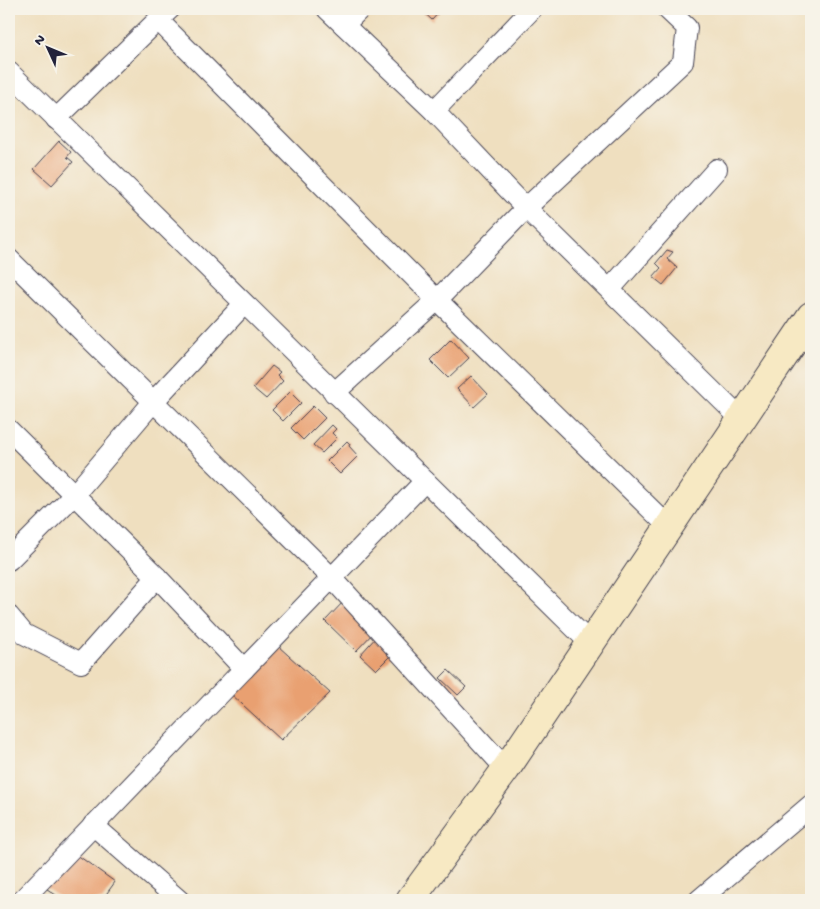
<svg xmlns="http://www.w3.org/2000/svg" width="820" height="909" viewBox="0 0 820 909" font-family="'Gochi Hand',sans-serif">
<style>
.building{fill:#e9a071}
.lines{fill:none;stroke-linecap:round;stroke-linejoin:round}
.street-casing{stroke:#413e4f;stroke-width:22}
.secondary-casing{stroke:#413e4f;stroke-width:30}
.street{stroke:#fff;stroke-width:20}
.secondary{stroke:#f7e9c3;stroke-width:28}
</style>
<rect width="100%" height="100%" fill="#f7f3e8"/>
<filter id="ink" filterUnits="userSpaceOnUse"><feTurbulence type="fractalNoise" baseFrequency=".02" numOctaves="2"/><feDisplacementMap in="SourceGraphic" scale="10" xChannelSelector="R" yChannelSelector="G"/><feConvolveMatrix kernelMatrix="1 2 1 2 8 2 1 2 1" color-interpolation-filters="sRGB"/></filter>
<filter id="wash" filterUnits="userSpaceOnUse"><feTurbulence type="fractalNoise" baseFrequency=".0096" numOctaves="4" result="noise"/><feDisplacementMap in="SourceGraphic" scale="20" xChannelSelector="R" yChannelSelector="G"/><feGaussianBlur stdDeviation="1.12" result="paint"/><feColorMatrix in="noise" values="0 0 0 0 0 0 0 0 0 0 0 0 0 0 0 0 0 1.4 0 .05"/><feComposite in="paint" operator="in"/></filter>
<g filter="url(#wash)">
<rect width="100%" height="100%" fill="#efdfbf"/>
<g id="blocks">
<!-- building -->
<g class="building">
<path d="M420 9H442L432 20Z"/>
<path d="M59 141 71 152 67 157 73 162 52 185 34 169Z"/>
<path d="M667 250 673 252 667 259 677 268 663 285 653 277 661 268 656 263Z"/>
<path d="M451 339 469 358 448 378 430 360Z"/>
<path d="M272 366 280 372 277 375 283 381 266 399 253 388Z"/>
<path d="M471 376 488 394 474 407 457 389Z"/>
<path d="M290 392 301 403 283 421 272 410Z"/>
<path d="M313 406 325 418 303 440 291 428Z"/>
<path d="M332 425 336 429 332 433 337 438 322 453 313 445Z"/>
<path d="M347 441 350 444 349 446 358 456 340 474 327 461Z"/>
<path d="M345 600 376 630 356 651 325 621Z"/>
<path d="M378 635 395 651 376 670 360 655Z"/>
<path d="M278 646 330 693 281 740 230 693Z"/>
<path d="M448 670 466 687 458 695 440 678Z"/>
<path d="M66 847 115 882 102 900H63L40 884Z"/>
</g>
</g>
</g>
<g filter="url(#ink)">
<use href="#blocks" fill-opacity="0" stroke="#413e4f" stroke-width="1"/>
<g class="lines">
<defs>
<g id="street">
<path d="M170 9 158 20 437 300 670 528"/>
<path d="M327 9 434 111 526 208 742 420"/>
<path d="M344 25 360 9"/>
<path d="M9 72 591 644"/>
<path d="M434 111 532 9"/>
<path d="M56 119 158 20"/>
<path d="M9 259 332 578 506 769"/>
<path d="M610 289 717 169"/>
<path d="M334 393 437 300 526 208 683 62 687 28 667 9"/>
<path d="M9 430 157 577"/>
<path d="M9 560 74 495 153 402 244 304"/>
<path d="M9 616 24 634 81 663 157 577 244 669 425 481"/>
<path d="M93 825 179 900"/>
<path d="M22 900 244 669"/>
<path d="M699 900 811 805"/>
</g>
<path id="secondary" d="M410 900 506 769 811 316"/>
</defs>
<!-- street casing -->
<use href="#street" class="street-casing"/>
<!-- secondary casing -->
<use href="#secondary" class="secondary-casing"/>
<!-- street -->
<use href="#street" class="street"/>
<!-- secondary -->
<use href="#secondary" class="secondary"/>
</g>
</g>
<!-- margin -->
<rect width="820" height="909" fill="none" stroke="#f7f3e8" stroke-width="30"/>
<!-- north arrow -->
<g transform="translate(48 48) rotate(314)" stroke="#f7f3e8" stroke-width="4" paint-order="stroke">
<path d="M0-4L9 19L0 12L-9 19Z" fill="#22223b"/>
<text y="-8" font-size="14" font-weight="bold" text-anchor="middle" fill="#22223b">N</text>
</g>
</svg>
